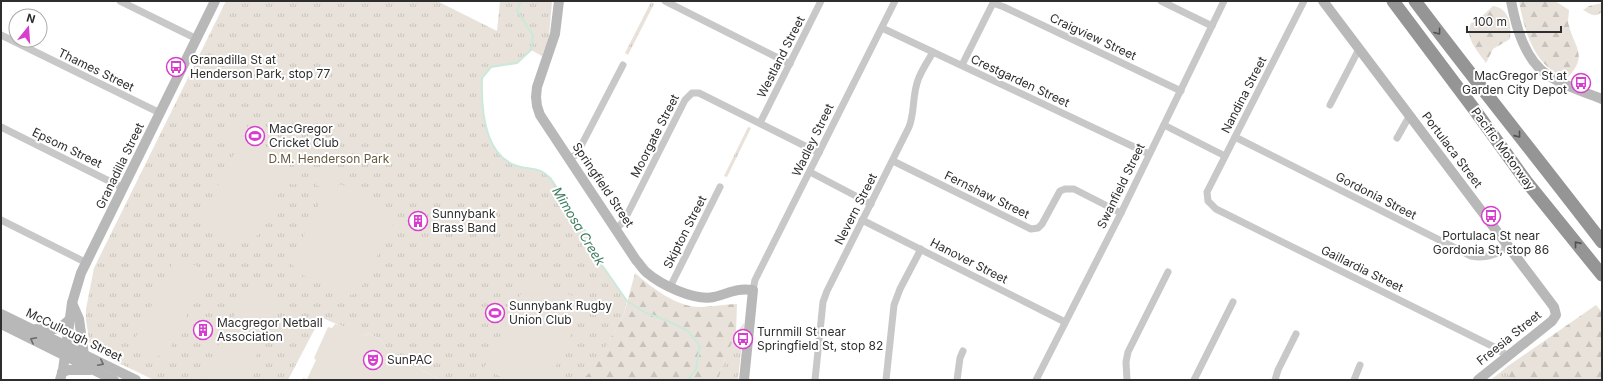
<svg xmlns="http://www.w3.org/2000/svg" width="1603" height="381" viewBox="0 0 1603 381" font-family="Inter,sans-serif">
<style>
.grass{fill:url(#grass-tufts)}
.forest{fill:url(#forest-firs)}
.garden{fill:#e8e2da}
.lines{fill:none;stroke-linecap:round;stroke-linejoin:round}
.stream{stroke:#cbe9db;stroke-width:2}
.street{stroke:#c8c8c8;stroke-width:7}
.secondary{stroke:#b8b8b8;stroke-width:10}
.highway{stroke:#959595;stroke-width:13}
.oneway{stroke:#525252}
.oneway2{stroke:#6c6c6c}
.labels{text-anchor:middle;stroke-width:4;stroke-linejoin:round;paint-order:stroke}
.street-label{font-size:12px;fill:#2e2e2e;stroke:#fff}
.poi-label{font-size:12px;fill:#2e2e2e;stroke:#fff;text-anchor:start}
.park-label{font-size:12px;fill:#675a3f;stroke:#fff}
.water-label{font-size:13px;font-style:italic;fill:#3e7e5f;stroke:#fff}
</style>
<defs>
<pattern id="grass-tufts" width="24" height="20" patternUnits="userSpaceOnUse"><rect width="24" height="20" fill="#e8e2da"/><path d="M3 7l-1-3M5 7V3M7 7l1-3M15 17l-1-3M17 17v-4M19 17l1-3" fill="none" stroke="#c7c2bb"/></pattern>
<pattern id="forest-firs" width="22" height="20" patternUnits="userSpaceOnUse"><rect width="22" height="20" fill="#e8e2da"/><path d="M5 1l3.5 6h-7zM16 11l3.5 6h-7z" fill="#c7c2bb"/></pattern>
</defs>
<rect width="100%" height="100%" fill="#fff"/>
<!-- grass -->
<g class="grass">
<path d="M226 1H437L497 31 500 1H552L549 37 542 56 531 50 517 63 491 67 482 78C481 108 483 155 517 166 532 171 538 165 551 179L589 237 602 265 627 301 624 314 596 367 582 380H441L390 354 381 340 368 333 366 336C351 328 336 325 321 317L288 380H154L104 356 90 346 86 320V309L94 268Z"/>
<path d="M651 2 654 4 628 55 625 53Z"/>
<path d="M748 127 751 128 727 177 724 176Z"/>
<path d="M744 323 738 380H718C724 359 731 339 744 323Z"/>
<path d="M1508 366V380H1491L1492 379Z"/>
</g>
<!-- forest -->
<g class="forest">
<path d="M1519 1H1555L1569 10C1569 15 1567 21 1569 26 1575 48 1588 56 1568 77 1535 70 1524 30 1519 1Z"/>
<path d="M1602 3V11C1596 19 1590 14 1583 10L1589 6Z"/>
<path d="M1493 6C1509 8 1512 25 1510 39L1493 49 1486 63C1478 51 1464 38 1471 23L1480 18Z"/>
<path d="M635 273C652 288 677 307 700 307 713 307 725 304 737 304L736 333 724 361 718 380H582L596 366 624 314Z"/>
<path d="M1596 305 1602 312V380H1508V366Z"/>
</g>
<!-- garden -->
<g class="garden">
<path d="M237 118 248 124 238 143 227 137Z"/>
<path d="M253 142 284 157 289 166 288 175 258 235 249 241 235 239 210 226 204 218 206 209 236 150 243 143Z"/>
<path d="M346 145 351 148 347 157 341 154Z"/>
<path d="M363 148 372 151 368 158 360 153V149Z"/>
<path d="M297 161 304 165 294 185 286 181Z"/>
<path d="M326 165 336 170 326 190 316 185Z"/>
<path d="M336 184 348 186 385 205 393 216 392 226 361 288 352 295H343L298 273 292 264 294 255 325 193Z"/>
<path d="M176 256 208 272 165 359 133 343Z"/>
<path d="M530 275 587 303 549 380H507L484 368Z"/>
<path d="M248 288 282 305 244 380H213L203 375Z"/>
<path d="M335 324 351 328 366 336 368 333 381 340 390 354 441 380H302L303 378 307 379 316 360 314 358 328 327 332 328Z"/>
</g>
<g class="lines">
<!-- stream -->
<path class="stream" d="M521 1 517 11 533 35 531 50 517 63 491 67 482 78C481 108 483 155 517 166 532 171 538 165 551 179L589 237 602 265 627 301 646 313 668 321 688 331 700 346 696 369 688 380"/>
<!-- street -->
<g class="street">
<path d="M120 1 197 39"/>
<path d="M665 1 790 64"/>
<path d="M1161 1 1212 26"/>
<path d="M1304 1 1207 192 1208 201 1216 209 1494 347 1508 356"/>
<path d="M882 28 1149 154"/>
<path d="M1 35 160 113"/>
<path d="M962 65 993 3 1004 7 1181 91"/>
<path d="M1330 105 1359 49"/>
<path d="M760 123 821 1"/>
<path d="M1164 125 1225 156"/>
<path d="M1 127 123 188"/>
<path d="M1235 137 1471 256C1485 259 1497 255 1508 246"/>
<path d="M1397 138 1410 115"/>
<path d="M569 158 576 155 581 146 623 65"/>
<path d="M893 161 1031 229 1038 228 1042 224 1060 191 1065 189H1074L1121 213"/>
<path d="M810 172 871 204"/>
<path d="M1 220 87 263"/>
<path d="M862 220 1065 322"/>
<path d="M616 229 624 221 685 100 692 93H699L819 153"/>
<path d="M670 287 720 187"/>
<path d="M753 290 755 280 895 1"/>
<path d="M815 380 823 302 827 291 909 127C915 112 912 96 918 80 921 71 928 61 933 52"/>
<path d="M886 380 894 305 900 289 921 249"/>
<path d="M957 380 960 358 963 351"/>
<path d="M1036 380 1121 213 1224 1"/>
<path d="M1127 380 1126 362 1128 352 1168 272"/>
<path d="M1194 380 1233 302"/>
<path d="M1275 380 1278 370 1296 334"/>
<path d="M1354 380 1360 365"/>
</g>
<!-- secondary -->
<g class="secondary">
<path d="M559 1 555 34 537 87 536 97 537 106 540 115 636 260C639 263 642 268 646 272 661 285 694 301 714 297 731 293 734 288 753 290L744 380"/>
<path d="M1323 1 1554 307 1556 315 1552 321 1478 380"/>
<path d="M1511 1C1516 27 1525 61 1549 76 1565 86 1584 92 1602 99"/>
<path d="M72 303 79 319 84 355"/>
<path d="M1 314 136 380"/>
<path d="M1 324 114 380"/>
<path d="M36 329C51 331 58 331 70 319"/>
<path d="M62 372 69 370H90"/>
<path d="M60 380 63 370 72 303 81 273 215 1"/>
</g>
<!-- highway -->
<g class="highway">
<path d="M1393 1 1474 109 1526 181 1602 275"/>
<path d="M1415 1C1476 82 1540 161 1602 242"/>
</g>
</g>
<!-- one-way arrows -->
<defs><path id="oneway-chevron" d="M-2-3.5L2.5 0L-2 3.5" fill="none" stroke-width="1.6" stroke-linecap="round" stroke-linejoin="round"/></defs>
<g class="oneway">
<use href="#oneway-chevron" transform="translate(1438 32) rotate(53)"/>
<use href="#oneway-chevron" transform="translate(1518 135) rotate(51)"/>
<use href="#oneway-chevron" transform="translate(1577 244) rotate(-129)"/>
</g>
<g class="oneway2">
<use href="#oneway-chevron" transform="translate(33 340) rotate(-153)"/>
<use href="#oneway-chevron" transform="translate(101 363) rotate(26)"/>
</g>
<!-- icons -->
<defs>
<symbol id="bus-ring" viewBox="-11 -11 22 22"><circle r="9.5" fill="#fff" stroke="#d83ece" stroke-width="1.5"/><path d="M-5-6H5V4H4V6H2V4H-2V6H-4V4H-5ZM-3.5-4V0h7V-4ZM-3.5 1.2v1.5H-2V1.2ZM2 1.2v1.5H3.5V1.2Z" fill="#d83ece"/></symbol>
<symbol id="stadium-ring" viewBox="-11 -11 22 22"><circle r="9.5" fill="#fff" stroke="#d83ece" stroke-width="1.5"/><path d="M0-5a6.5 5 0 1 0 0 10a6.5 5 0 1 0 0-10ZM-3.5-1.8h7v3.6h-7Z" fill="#d83ece"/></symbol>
<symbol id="building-ring" viewBox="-11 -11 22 22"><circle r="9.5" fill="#fff" stroke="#d83ece" stroke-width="1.5"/><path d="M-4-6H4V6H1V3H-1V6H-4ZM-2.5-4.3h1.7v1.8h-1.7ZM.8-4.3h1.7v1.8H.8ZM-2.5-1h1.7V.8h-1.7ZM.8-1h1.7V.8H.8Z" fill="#d83ece"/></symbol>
<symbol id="theatre-ring" viewBox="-11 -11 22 22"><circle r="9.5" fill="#fff" stroke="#d83ece" stroke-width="1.5"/><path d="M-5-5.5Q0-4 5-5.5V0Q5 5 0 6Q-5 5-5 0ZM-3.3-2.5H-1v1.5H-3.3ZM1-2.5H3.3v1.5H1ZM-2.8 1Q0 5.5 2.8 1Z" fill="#d83ece"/></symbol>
</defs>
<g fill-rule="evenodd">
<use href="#bus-ring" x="165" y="56" width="22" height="22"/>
<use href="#bus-ring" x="1570" y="72" width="22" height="22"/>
<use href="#stadium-ring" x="244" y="125" width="22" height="22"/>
<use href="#bus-ring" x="1480" y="205" width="22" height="22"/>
<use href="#building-ring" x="407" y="210" width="22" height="22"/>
<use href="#stadium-ring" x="484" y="302" width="22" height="22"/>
<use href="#building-ring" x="192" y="319" width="22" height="22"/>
<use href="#bus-ring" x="732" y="328" width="22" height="22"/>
<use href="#theatre-ring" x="362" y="349" width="22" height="22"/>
</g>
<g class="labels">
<!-- street labels -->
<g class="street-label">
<text transform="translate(1093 37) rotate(25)" y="4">Craigview Street</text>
<text transform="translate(781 57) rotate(-63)" y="4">Westland Street</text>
<text transform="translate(96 70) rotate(26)" y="4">Thames Street</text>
<text transform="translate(1020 81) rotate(25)" y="4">Crestgarden Street</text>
<text transform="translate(1244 95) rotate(-63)" y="4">Nandina Street</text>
<text transform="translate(655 136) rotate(-63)" y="4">Moorgate Street</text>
<text transform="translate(813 140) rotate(-64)" y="4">Wadley Street</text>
<text transform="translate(67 148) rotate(26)" y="4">Epsom Street</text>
<text transform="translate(1503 149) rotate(54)" y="4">Pacific Motorway</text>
<text transform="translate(1452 150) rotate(53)" y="4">Portulaca Street</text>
<text transform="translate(120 166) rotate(-64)" y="4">Granadilla Street</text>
<text transform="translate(603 185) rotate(56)" y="4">Springfield Street</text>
<text transform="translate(1121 186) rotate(-64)" y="4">Swanfield Street</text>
<text transform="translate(987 195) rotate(26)" y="4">Fernshaw Street</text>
<text transform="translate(1376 196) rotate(27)" y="4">Gordonia Street</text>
<text transform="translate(856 209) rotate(-63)" y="4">Nevern Street</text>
<text transform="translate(685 232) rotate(-63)" y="4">Skipton Street</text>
<text transform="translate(969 261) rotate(27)" y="4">Hanover Street</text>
<text transform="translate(1362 269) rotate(26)" y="4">Gaillardia Street</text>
<text transform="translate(74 335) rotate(26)" y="4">McCullough Street</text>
<text transform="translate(1509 338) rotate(-39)" y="4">Freesia Street</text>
</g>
<!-- poi labels -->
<g class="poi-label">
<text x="190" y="64">Granadilla St at<tspan x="190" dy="14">Henderson Park, stop 77</tspan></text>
<text x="1567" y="80" text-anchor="end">MacGregor St at<tspan x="1567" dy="14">Garden City Depot</tspan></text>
<text x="269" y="133">MacGregor<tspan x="269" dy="14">Cricket Club</tspan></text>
<text x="432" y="218">Sunnybank<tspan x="432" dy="14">Brass Band</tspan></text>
<text x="1491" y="240" text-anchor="middle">Portulaca St near<tspan x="1491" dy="14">Gordonia St, stop 86</tspan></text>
<text x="509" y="310">Sunnybank Rugby<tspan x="509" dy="14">Union Club</tspan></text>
<text x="217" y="327">Macgregor Netball<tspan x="217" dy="14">Association</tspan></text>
<text x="757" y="336">Turnmill St near<tspan x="757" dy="14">Springfield St, stop 82</tspan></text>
<text x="387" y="364">SunPAC</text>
</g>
<!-- park labels -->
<g class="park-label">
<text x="329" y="163">D.M. Henderson Park</text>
</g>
<!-- water labels -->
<g class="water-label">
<text transform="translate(579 226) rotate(59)" y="5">Mimosa Creek</text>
</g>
</g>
<!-- border -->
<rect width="1603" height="381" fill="none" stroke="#2e2e2e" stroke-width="4"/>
<!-- north arrow -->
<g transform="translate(28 28) rotate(17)"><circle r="19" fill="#ffffff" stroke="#ababab"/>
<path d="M0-3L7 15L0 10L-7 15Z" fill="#d83ece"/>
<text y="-6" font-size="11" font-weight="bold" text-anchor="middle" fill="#2e2e2e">N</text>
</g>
<!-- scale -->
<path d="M1467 26v6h94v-6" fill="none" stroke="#2e2e2e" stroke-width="2"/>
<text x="1473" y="26" font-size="12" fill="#2e2e2e" stroke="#ffffff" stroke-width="3" paint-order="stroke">100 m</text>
</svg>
